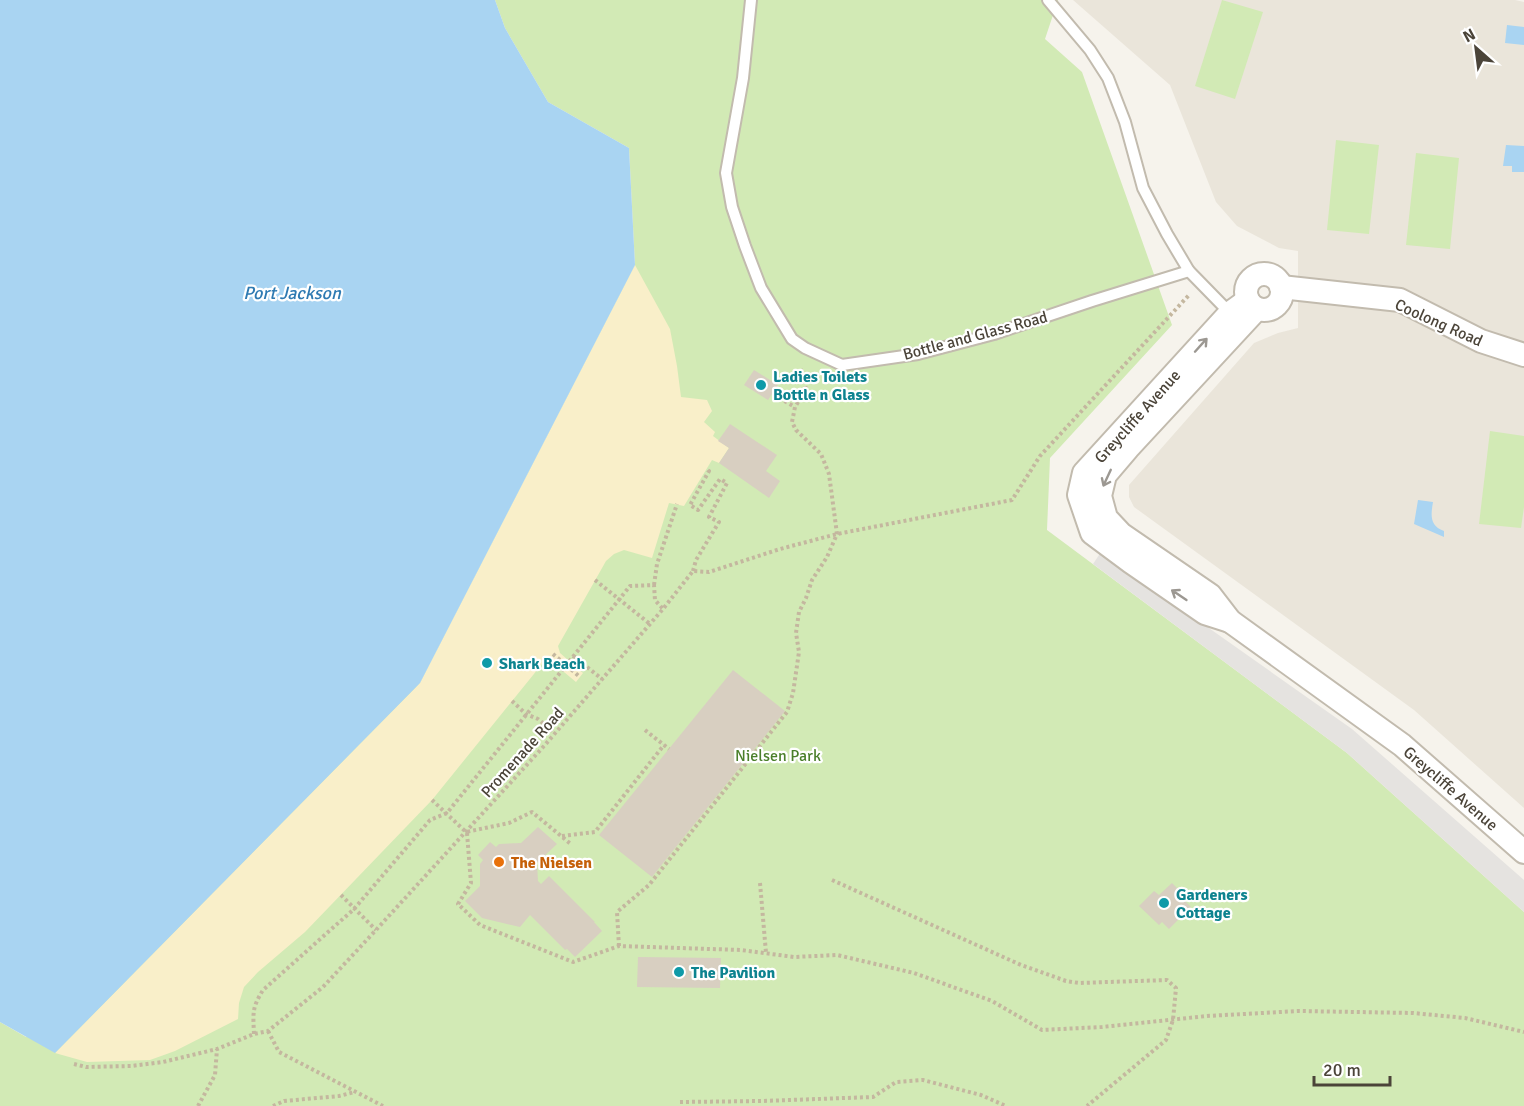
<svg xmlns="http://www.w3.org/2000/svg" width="1524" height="1106" viewBox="0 0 1524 1106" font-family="Signika,sans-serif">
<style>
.residential{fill:#eae5da}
.green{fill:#d2eab5}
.sand{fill:#f9efc9}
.parking{fill:#e5e3e0}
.water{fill:#a9d4f2}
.building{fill:#d8cfc1}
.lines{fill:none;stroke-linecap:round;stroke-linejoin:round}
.service-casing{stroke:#c2bbae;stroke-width:14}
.minor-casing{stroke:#c2bbae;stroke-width:26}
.path{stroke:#c4b79f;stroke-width:4;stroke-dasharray:3 3;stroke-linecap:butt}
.service{stroke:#fff;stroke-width:10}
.minor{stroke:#fff;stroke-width:22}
.oneway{stroke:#9c9892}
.culture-dot{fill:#0f9aa8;stroke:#fff;stroke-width:2}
.food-dot{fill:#e8710a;stroke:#fff;stroke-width:2}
.labels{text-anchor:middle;stroke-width:4.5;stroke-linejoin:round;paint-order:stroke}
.street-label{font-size:16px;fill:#4b4439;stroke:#fff}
.culture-label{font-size:16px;font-weight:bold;fill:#0d838f;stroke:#fff;text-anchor:start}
.park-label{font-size:16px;fill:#4a7f2a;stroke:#fff}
.food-label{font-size:16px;font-weight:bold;fill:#c56008;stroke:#fff;text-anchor:start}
.water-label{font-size:18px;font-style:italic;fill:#2e7ab2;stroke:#fff}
</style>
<rect width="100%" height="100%" fill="#f6f3ec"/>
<!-- residential -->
<path class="residential" d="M1073 0H1515L1524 2V808L1414 710 1134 507 1129 497V485L1254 343 1278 333 1298 328V251L1279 248 1237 226 1216 202 1170 85Z"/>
<!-- green -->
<g class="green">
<path d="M495 0H1058L1045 39 1082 72 1172 325 1050 458 1047 530 1347 753 1524 912V1106H0V1022L26 1037 420 683 635 265 629 148 548 102 505 28Z"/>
<path d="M1222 0 1263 12 1235 99 1195 86Z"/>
<path d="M1336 140 1379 145 1369 234 1327 230Z"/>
<path d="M1416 153 1459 158 1450 249 1406 245Z"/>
<path d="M1490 431 1524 436V507L1521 528 1479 524Z"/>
</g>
<!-- sand -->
<path class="sand" d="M635 265 670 329 677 366 681 397 707 400 712 411 704 422 715 432 713 436 729 448 719 463 712 460 684 506 669 503 652 558 624 550 614 554 606 561 558 646 560 653 583 673 576 682 552 662H549L542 664 432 800 305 932 258 972 244 987 239 1003 238 1019 175 1051 150 1060 87 1062 55 1053 420 683Z"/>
<!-- parking -->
<path class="parking" d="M1101 552 1352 729 1524 880V912L1347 753 1093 564Z"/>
<!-- water -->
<g class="water">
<path d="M0 0H495L505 28 548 102 629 148 635 265 420 683 55 1053 0 1022Z"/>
<path d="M1507 25 1524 27V45L1505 43Z"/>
<path d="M1506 145 1524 146V172H1512V166H1503Z"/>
<path d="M1418 500 1433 502C1431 514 1429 526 1444 531V537L1414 524Z"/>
</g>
<!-- building -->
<g class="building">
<path d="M754 370 778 385 768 400 744 385Z"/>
<path d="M730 424 777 455 766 471 780 481 769 498 719 463 729 448 718 441Z"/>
<path d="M733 670 785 711 652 877 599 835Z"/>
<path d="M538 827 557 844 537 863 538 881 541 884 549 876 595 922H594L602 931 575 957 567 949 565 950 530 915 520 927 482 918 465 901 480 886V864L483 860 478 855 490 842 496 847 499 844 521 843Z"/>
<path d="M1172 883 1186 897 1184 900 1191 907 1169 929 1162 922 1159 925 1139 906 1154 891 1159 895Z"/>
<path d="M638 957 721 958 720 988 637 987Z"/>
</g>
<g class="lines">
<defs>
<g id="service">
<path d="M751 0 743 78 726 173 732 207 745 246 761 288 792 339 805 348 842 365 918 354 994 334 1092 301 1189 271"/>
<path d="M1048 0 1090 50 1108 78 1125 122 1143 188 1167 234 1189 271 1230 313"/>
</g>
<g id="minor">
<circle cx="1264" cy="292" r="18"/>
<path d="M1281 287 1400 300 1481 341 1524 355"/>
<path d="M1255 308 1254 312 1128 448 1105 475 1100 496 1106 518 1121 534 1210 595 1230 621 1402 745 1524 852"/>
<path d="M1230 621 1205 613 1131 562 1092 533 1079 495 1084 473 1230 313 1248 300"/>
</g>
</defs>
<!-- service casing -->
<use href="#service" class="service-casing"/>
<!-- minor casing -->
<use href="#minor" class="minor-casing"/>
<!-- path -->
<g class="path">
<path d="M774 395 795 407"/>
<path d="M693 571 696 560 719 522 709 517 727 483 720 479 698 510 690 505 709 471 706 470"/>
<path d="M595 580 650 624"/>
<path d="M654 585 657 564 677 504"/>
<path d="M553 654 580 677"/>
<path d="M573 656 602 679"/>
<path d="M512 701 526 714 538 719 555 733"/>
<path d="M645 730 669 749"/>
<path d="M432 800 466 832 509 823 532 812 572 845"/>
<path d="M467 833 471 883 458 904 480 925 573 962 619 946 741 950 794 957 837 955 914 973 992 1001 1042 1030 1102 1027 1207 1016 1299 1011 1413 1013 1465 1018 1524 1032"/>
<path d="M562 836 595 832 664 745"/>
<path d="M832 880 1021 965 1066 981 1079 983 1167 980 1176 988 1173 1020 1166 1040 1087 1106"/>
<path d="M760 883 766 953"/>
<path d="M341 895 376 930"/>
<path d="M619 946 617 912 649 885 787 712 793 693 799 652 796 633 799 612 806 598 812 580 827 557 837 534 829 474 821 454 796 430 792 422 795 407 806 389 800 366"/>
<path d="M268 1031 279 1052 383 1106"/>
<path d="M254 1034C253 1012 252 1008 263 990L354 909 430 820 447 813 630 586 654 585 655 600 663 609"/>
<path d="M74 1064 86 1067 131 1066 163 1062 217 1049 254 1034 268 1031 323 987 376 930 544 746 663 609 693 571 709 572 780 549 837 534 1012 500 1040 456 1189 295"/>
<path d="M680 1102 762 1101 873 1097 896 1082 923 1080 981 1095 1006 1106"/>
<path d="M198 1106 215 1075 217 1049"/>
<path d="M273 1106 284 1101 339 1096 355 1092"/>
</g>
<!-- service -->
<use href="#service" class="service"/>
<!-- minor -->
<use href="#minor" class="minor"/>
</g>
<!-- one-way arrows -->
<defs><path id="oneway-shaft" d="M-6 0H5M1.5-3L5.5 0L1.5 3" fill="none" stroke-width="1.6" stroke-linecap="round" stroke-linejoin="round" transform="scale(1.5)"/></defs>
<g class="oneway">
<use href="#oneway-shaft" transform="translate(1201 345) rotate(-48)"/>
<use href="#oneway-shaft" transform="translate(1107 478) rotate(115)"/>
<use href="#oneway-shaft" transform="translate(1179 595) rotate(-146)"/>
</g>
<!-- markers -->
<g class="culture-dot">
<circle cx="761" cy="385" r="6"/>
<circle cx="487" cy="663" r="6"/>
<circle cx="1164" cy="903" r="6"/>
<circle cx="679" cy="972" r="6"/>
</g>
<circle class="food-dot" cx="499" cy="862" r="6"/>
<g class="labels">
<!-- street labels -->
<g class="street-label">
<text transform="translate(1439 322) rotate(24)" y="6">Coolong Road</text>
<text transform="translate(975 335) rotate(-15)" y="6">Bottle and Glass Road</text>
<text transform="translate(1137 416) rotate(-48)" y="6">Greycliffe Avenue</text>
<text transform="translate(522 752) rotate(-48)" y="6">Promenade Road</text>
<text transform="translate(1451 788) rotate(41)" y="6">Greycliffe Avenue</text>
</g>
<!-- culture labels -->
<g class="culture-label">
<text x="773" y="382">Ladies Toilets<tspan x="773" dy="18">Bottle n Glass</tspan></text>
<text x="499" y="669">Shark Beach</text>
<text x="1176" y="900">Gardeners<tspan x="1176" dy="18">Cottage</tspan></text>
<text x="691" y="978">The Pavilion</text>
</g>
<!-- park labels -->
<g class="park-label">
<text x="778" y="761">Nielsen Park</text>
</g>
<!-- food labels -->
<g class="food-label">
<text x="511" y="868">The Nielsen</text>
</g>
<!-- water labels -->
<g class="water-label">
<text x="292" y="299">Port Jackson</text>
</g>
</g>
<!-- north arrow -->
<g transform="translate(1476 48) rotate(332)" stroke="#ffffff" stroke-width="4.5" paint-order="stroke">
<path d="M0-4.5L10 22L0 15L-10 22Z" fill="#4b4439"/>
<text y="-9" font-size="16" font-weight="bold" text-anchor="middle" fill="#4b4439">N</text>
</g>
<!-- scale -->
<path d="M1314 1076v9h76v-9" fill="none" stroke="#4b4439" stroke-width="3"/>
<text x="1323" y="1076" font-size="18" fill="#4b4439" stroke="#ffffff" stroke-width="4.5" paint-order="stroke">20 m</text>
</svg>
